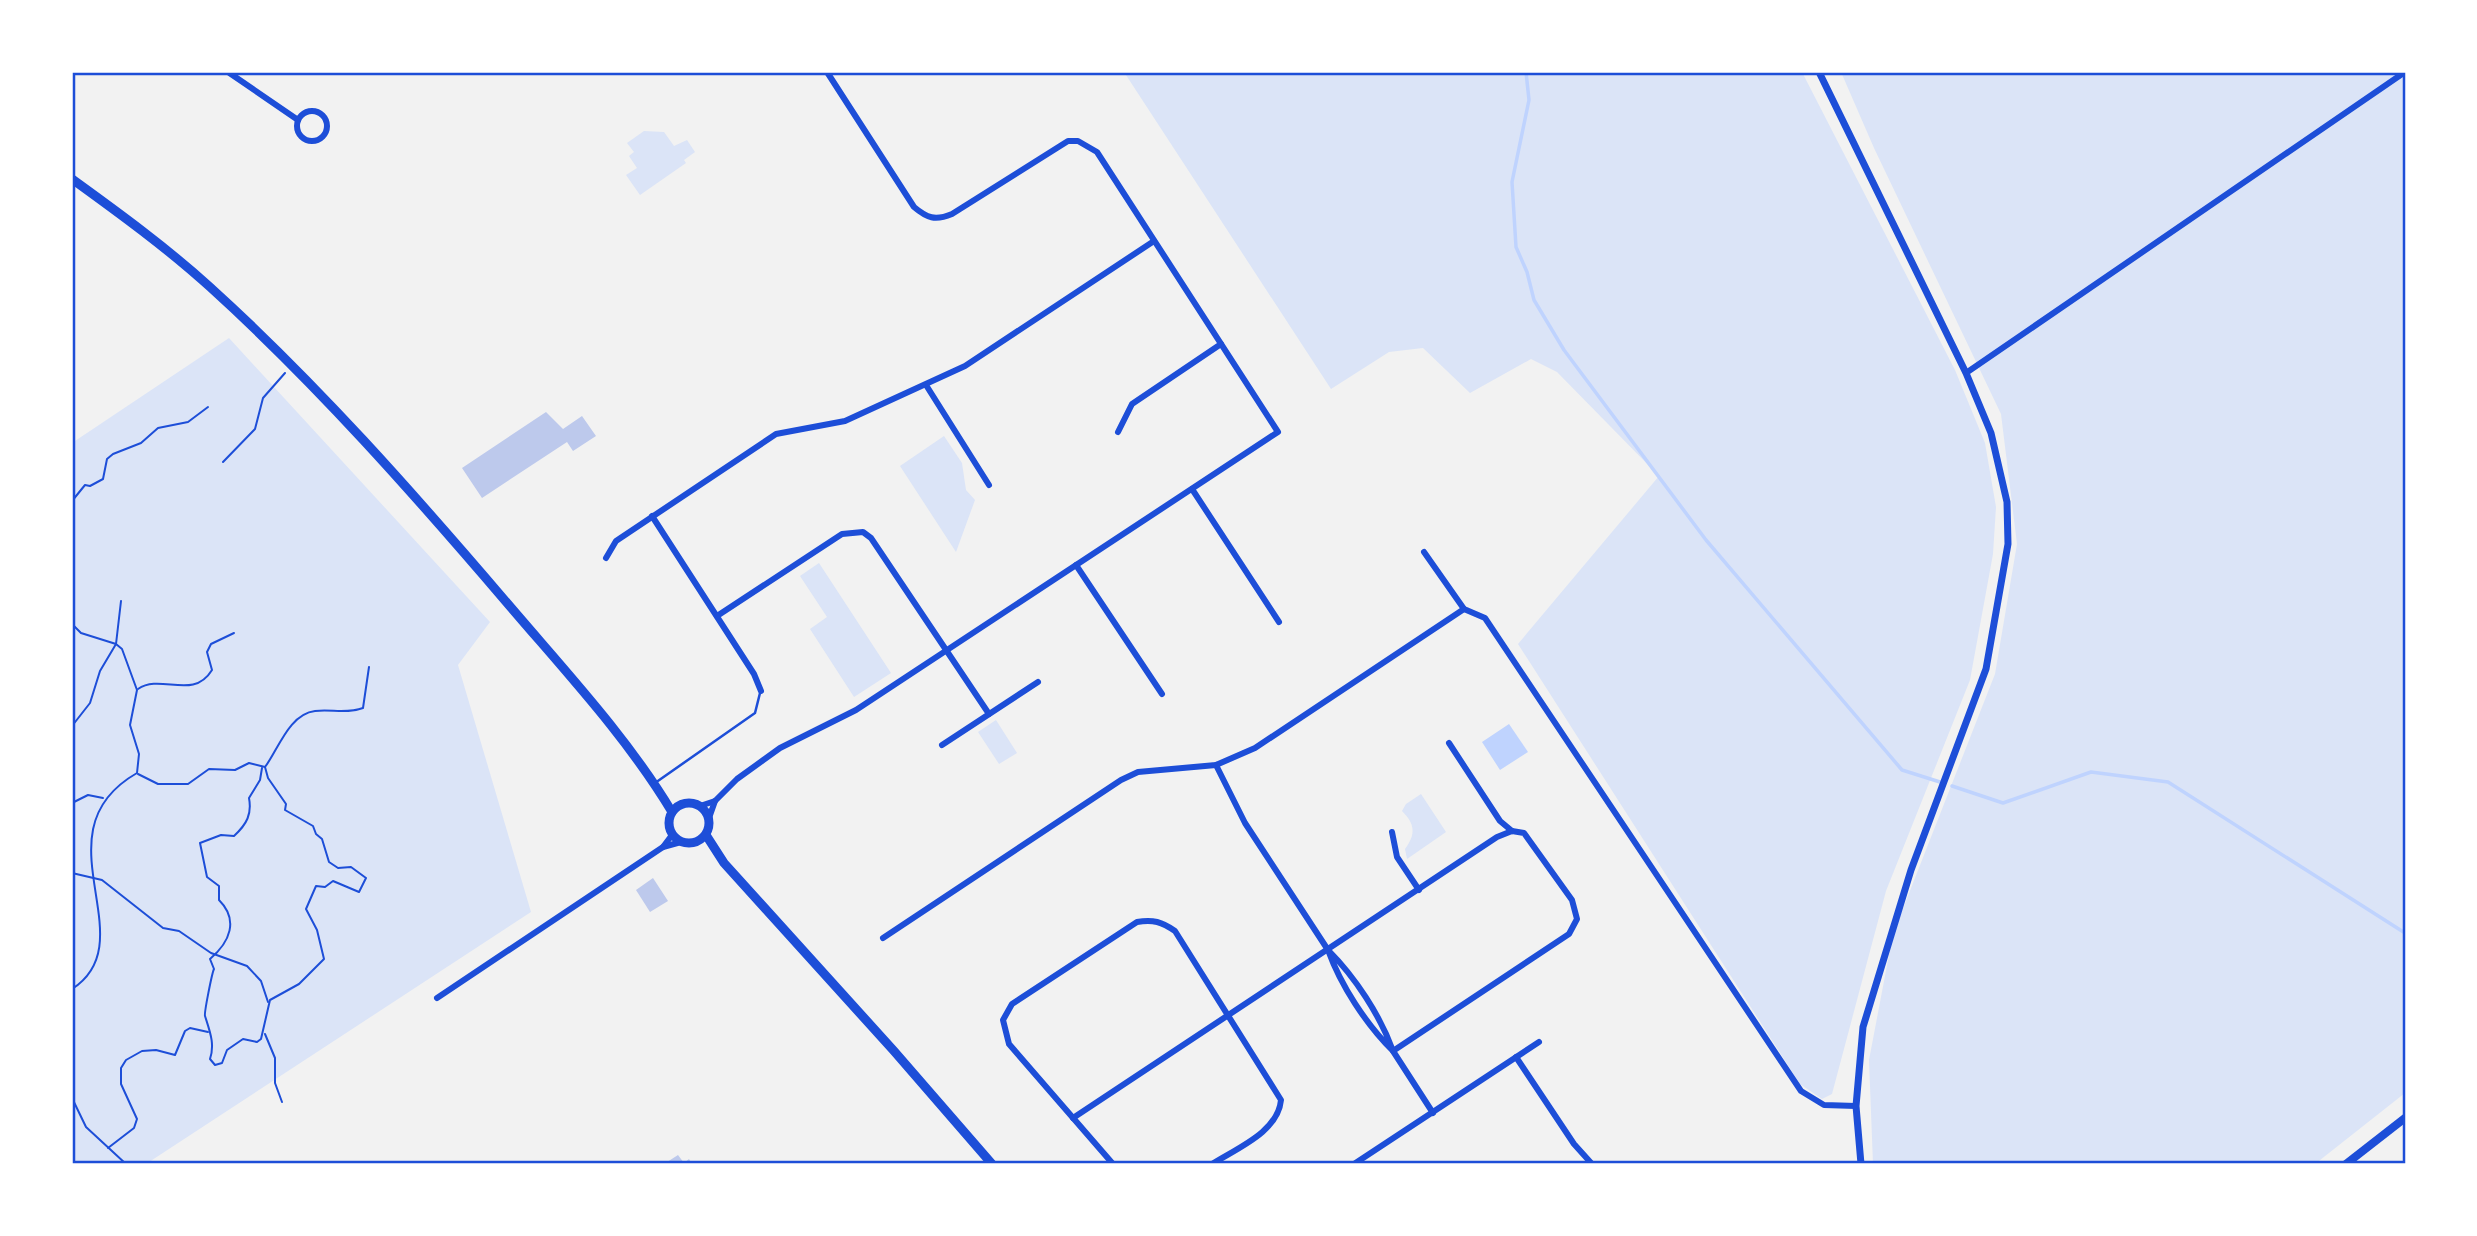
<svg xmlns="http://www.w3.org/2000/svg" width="2477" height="1236" viewBox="0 0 2477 1236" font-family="Montserrat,sans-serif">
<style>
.green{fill:#dbe4f7}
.water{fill:#bfd3fe}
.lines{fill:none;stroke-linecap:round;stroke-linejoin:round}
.stream{stroke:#bfd3fe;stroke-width:3.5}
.building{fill:#bdc9ec}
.path{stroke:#1d4ed8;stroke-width:2}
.service{stroke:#1d4ed8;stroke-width:2.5}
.minor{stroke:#1d4ed8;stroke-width:6}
.tertiary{stroke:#1d4ed8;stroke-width:7}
.secondary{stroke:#1d4ed8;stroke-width:8}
.primary{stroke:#1d4ed8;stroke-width:9}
.neatline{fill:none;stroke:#1d4ed8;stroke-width:2.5}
</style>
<rect width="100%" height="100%" fill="#f2f2f2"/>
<!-- green -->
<g class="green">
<path d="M1124 72H1802L1955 370 1985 443 1996 507 1993 554 1970 680 1886 891 1832 1094 1822 1099 1800 1084 1518 644 1659 476 1557 372 1531 359 1470 393 1423 348 1389 352 1331 389Z"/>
<path d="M1841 72H2405V1093L2315 1164H1873L1869 1060 1893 934 1995 674 2017 544 2001 414 1874 148Z"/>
<path d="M644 131 664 132 674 146 687 140 695 152 684 160 686 163 640 195 626 175 637 168 629 156 634 152 627 143Z"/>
<path d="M229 338 490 622 458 665 531 912 146 1164H72V443Z"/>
<path d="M944 436 962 463 966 490 975 500 956 552 900 466Z"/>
<path d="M819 563 891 673 854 697 810 629 827 617 800 576Z"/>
<path d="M996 720 1017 753 999 764 978 732Z"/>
<path d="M1421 794 1446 832 1407 859 1405 849C1416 834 1415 824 1402 811L1406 804Z"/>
</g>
<!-- water -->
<path class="water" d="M1509 724 1528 752 1500 770 1482 742Z"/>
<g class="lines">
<!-- stream -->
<g class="stream">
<path d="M1526 72 1529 100 1512 182 1516 247 1527 272 1534 300 1564 350 1706 540 1902 770 1940 782"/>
<path d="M1952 786 2003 803 2091 772 2168 782 2405 933"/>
</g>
</g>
<!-- building -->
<g class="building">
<path d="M546 412 563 429 582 416 596 436 573 451 567 442 482 498 462 468Z"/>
<path d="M653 878 668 901 650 912 636 890Z"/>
<path d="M678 1155 684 1163 689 1159 692 1164H664Z"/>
</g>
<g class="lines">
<!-- path -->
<g class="path">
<path d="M223 462 255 429 263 398 285 373"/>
<path d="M72 501 85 485 90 486 103 479 107 459 113 454 141 443 158 428 188 422 208 407"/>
<path d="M72 624 81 633 116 644 121 601"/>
<path d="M138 689C161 673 193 701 212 670L207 652 211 644 234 633"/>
<path d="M72 726 90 703 100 671 116 644 122 649 137 690 130 725 139 754 137 773C34 832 148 940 72 989"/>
<path d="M262 768 260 780 249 798C252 814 247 824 234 836L221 835 200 843 207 877 219 886V900C239 920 230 942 210 959L214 969C212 973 204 1013 205 1016 210 1032 215 1044 210 1059L215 1065 222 1063 227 1050 243 1039 257 1042 261 1039 270 1000 299 984 324 959 317 930 306 909 316 886 325 887 333 881 359 892 366 878 351 867 338 868 329 862 322 839 316 834 313 826 285 810 286 804 268 778 265 767"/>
<path d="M138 774 158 784H188L209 769 235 770 249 763 265 767C278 750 289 714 315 711 331 709 347 714 363 708L369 667"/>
<path d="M72 803 88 795 103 798"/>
<path d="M72 873 102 880 163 928 179 931 211 953 247 966 261 981 268 1002"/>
<path d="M265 1034 275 1058V1083L282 1102"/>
<path d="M72 1098 86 1127 126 1164"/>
<path d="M108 1148 134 1128 137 1119 121 1084V1068L126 1060 142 1051 156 1050 175 1055 185 1031 190 1028 208 1032"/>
</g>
<!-- service -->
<path class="service" d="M655 783 755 713 760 693"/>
<!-- minor -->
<g class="minor">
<path d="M228 72 298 120"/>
<circle cx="312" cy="126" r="15"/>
<path d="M1966 373 2405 72"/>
<path d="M926 385 989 485"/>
<path d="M1118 432 1132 404 1221 344"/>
<path d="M1192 489 1279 622"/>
<path d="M652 516 754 674 761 691"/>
<path d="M1424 552 1464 609 1485 618 1801 1091 1824 1105 1856 1106"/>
<path d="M606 558 616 541 776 434 845 421 965 366 1154 241"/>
<path d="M1076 565 1162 694"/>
<path d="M717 616 842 534 863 532 871 538 989 714"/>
<path d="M1449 743 1500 821 1512 831"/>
<path d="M942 745 1038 682"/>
<path d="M1216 765 1245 823 1328 950C1355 977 1380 1015 1393 1051 1366 1024 1341 986 1328 950"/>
<path d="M700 806 715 801 737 779 780 748 856 710 1278 432 1097 152 1078 141H1068L952 214C935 221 927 218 914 207L827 72"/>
<path d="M709 818 715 801"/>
<path d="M1392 832 1397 857 1419 890"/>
<path d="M663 847 672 835"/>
<path d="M883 938 1121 780 1138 772 1216 765 1255 748 1464 609"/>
<path d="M437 998 663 847 681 842"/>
<path d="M1516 1057 1574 1144 1592 1164"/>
<path d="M1073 1118 1497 837 1512 831 1524 833 1572 900 1577 919 1569 934 1393 1051 1433 1113"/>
<path d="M1113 1164 1009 1044 1003 1020 1012 1004 1137 922C1153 919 1162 922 1175 931L1281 1100C1278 1132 1237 1148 1212 1164"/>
<path d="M1354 1164 1539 1042"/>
</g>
<!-- tertiary -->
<path class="tertiary" d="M1819 72 1966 373 1991 433 2007 502 2008 544 1986 669 1911 870 1863 1027 1856 1106 1861 1164"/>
<!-- secondary -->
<path class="secondary" d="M2346 1164 2405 1118"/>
<!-- primary -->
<g class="primary">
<path d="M72 179C119 213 167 248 210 287 317 384 414 494 508 604 565 671 627 737 672 812"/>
<circle cx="689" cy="823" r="20"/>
<path d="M706 835 724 863 894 1051 992 1164"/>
</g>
</g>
<!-- border -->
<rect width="2477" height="1236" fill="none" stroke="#ffffff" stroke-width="147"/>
<rect x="74" y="74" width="2330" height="1088" class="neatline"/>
</svg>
